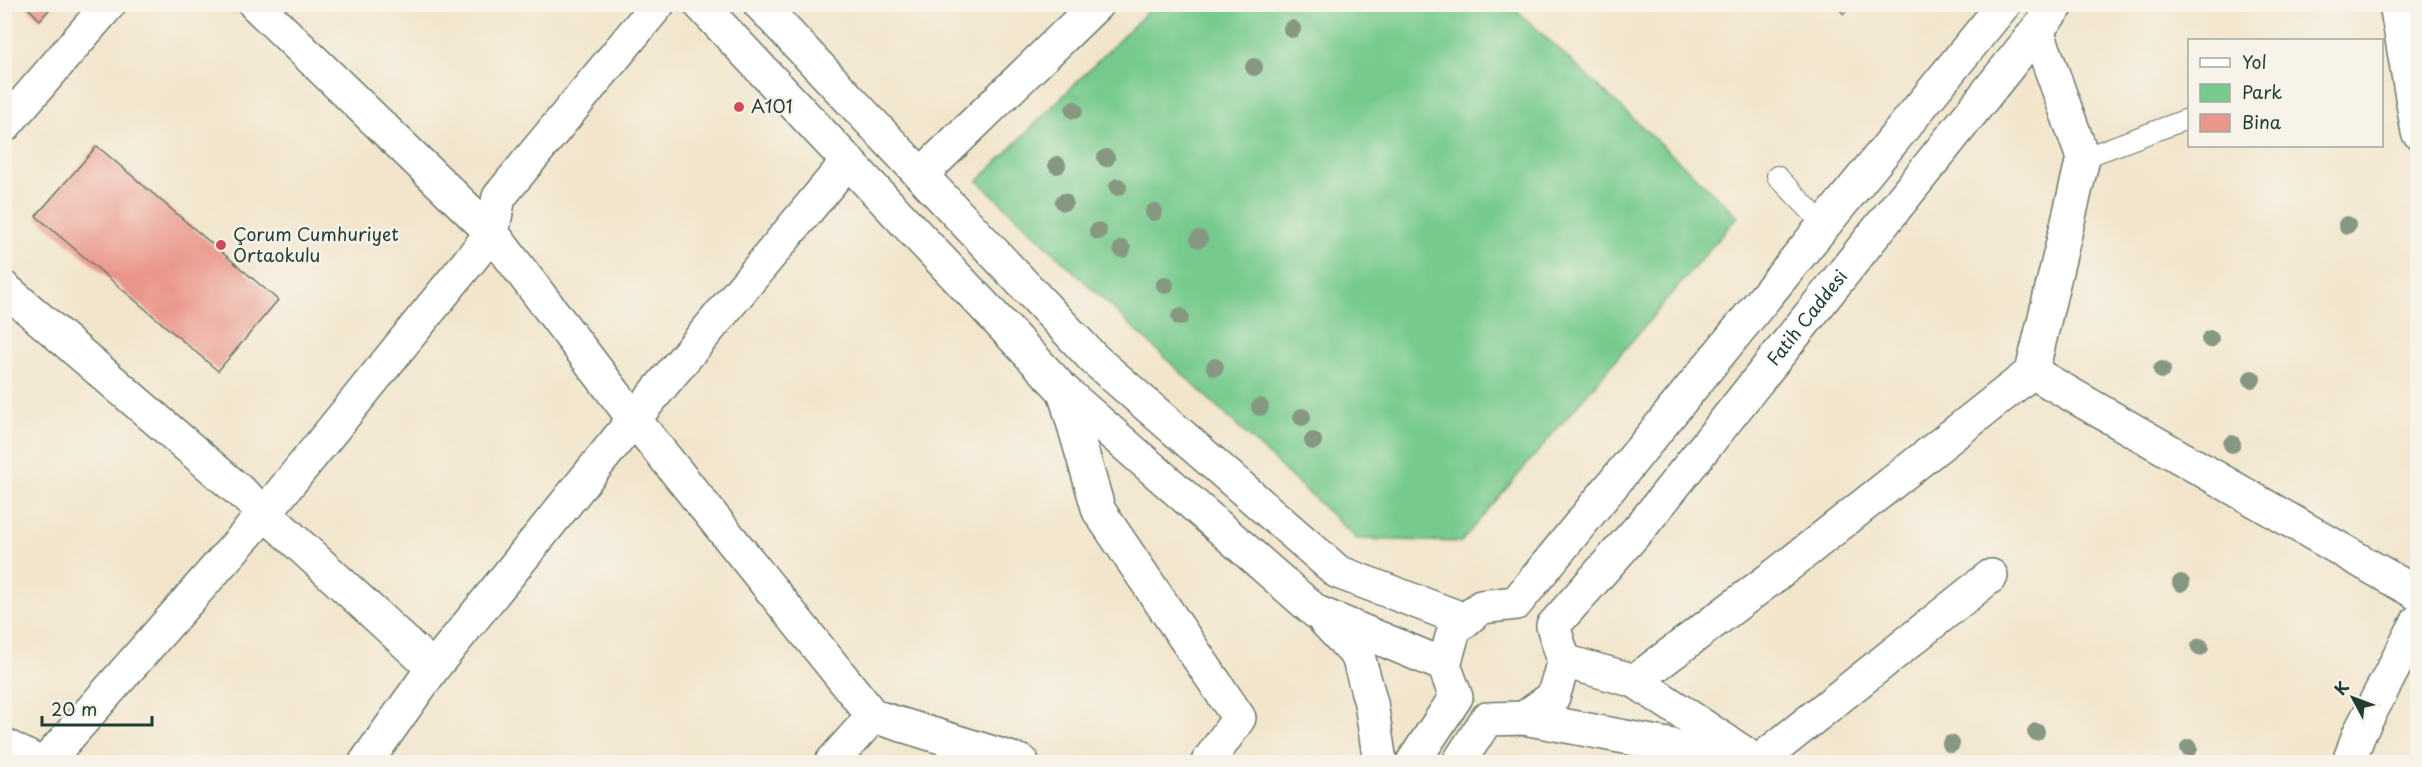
<svg xmlns="http://www.w3.org/2000/svg" width="2422" height="767" viewBox="0 0 2422 767" font-family="'Playpen Sans',sans-serif">
<style>
.green{fill:#76ca8d;stroke:#4a8460;stroke-width:1.5}
.building{fill:#ea968a}
.lines{fill:none;stroke-linecap:round;stroke-linejoin:round}
.service-casing{stroke:#697869;stroke-width:22}
.minor-casing{stroke:#697869;stroke-width:36}
.secondary-casing{stroke:#697869;stroke-width:36}
.service{stroke:#fff;stroke-width:20}
.minor{stroke:#fff;stroke-width:33}
.secondary{stroke:#fff;stroke-width:33}
.tree{fill:#879882}
.poi-dot{fill:#d1495b;stroke:#f7f3e8;stroke-width:2}
.labels{text-anchor:middle;stroke-width:5;stroke-linejoin:round;paint-order:stroke}
.poi-label{font-size:18px;fill:#1f3d34;stroke:#f7f3e8;text-anchor:start}
.street-label{font-size:18px;fill:#1f3d34;stroke:#f7f3e8}
</style>
<rect width="100%" height="100%" fill="#f7f3e8"/>
<filter id="ink" filterUnits="userSpaceOnUse"><feTurbulence type="fractalNoise" baseFrequency=".0167" numOctaves="2"/><feDisplacementMap in="SourceGraphic" scale="12" xChannelSelector="R" yChannelSelector="G"/><feConvolveMatrix kernelMatrix="1 2 1 2 8 2 1 2 1" color-interpolation-filters="sRGB"/></filter>
<filter id="wash" filterUnits="userSpaceOnUse"><feTurbulence type="fractalNoise" baseFrequency=".008" numOctaves="4" result="noise"/><feDisplacementMap in="SourceGraphic" scale="24" xChannelSelector="R" yChannelSelector="G"/><feGaussianBlur stdDeviation="1.35" result="paint"/><feColorMatrix in="noise" values="0 0 0 0 0 0 0 0 0 0 0 0 0 0 0 0 0 1.4 0 .05"/><feComposite in="paint" operator="in"/></filter>
<g filter="url(#wash)">
<rect width="100%" height="100%" fill="#f2e5cc"/>
<!-- green -->
<path class="green" d="M1511 5 1738 216 1461 542 1357 539 978 181 1154 5Z"/>
<g id="blocks">
<!-- building -->
<g class="building">
<path d="M24 4H54L40 20Z"/>
<path d="M1834 4H1852L1844 14Z"/>
<path d="M97 146 278 300 218 371 36 216Z"/>
</g>
</g>
</g>
<g filter="url(#ink)">
<use href="#blocks" fill-opacity="0" stroke="#697869" stroke-width="1.5"/>
<g class="lines">
<defs>
<g id="service">
<path d="M2083 158 2190 118"/>
<path d="M1777 176 1824 225"/>
</g>
<g id="minor">
<path d="M255 4 492 233 634 419 873 716 1022 762"/>
<path d="M700 4 1064 391 1316 612 1444 665"/>
<path d="M760 4 1094 359 1338 572 1465 620"/>
<path d="M2396 4 2418 132"/>
<path d="M4 126 109 4"/>
<path d="M921 175 1097 4"/>
<path d="M4 288 265 513 433 668"/>
<path d="M2032 372 2418 594"/>
<path d="M1064 391 1099 511 1239 718 1208 762"/>
<path d="M1325 621 1358 656 1371 703 1380 762"/>
<path d="M1564 661 1635 681 1744 753"/>
<path d="M1635 681 1777 574 2032 372 2083 158 2037 30"/>
<path d="M1524 718 1758 762 1991 576"/>
<path d="M46 762 265 513 492 233 499 197 658 4"/>
<path d="M366 762 433 668 634 419 848 161"/>
<path d="M832 762 873 716"/>
<path d="M2349 762 2359 734 2418 621"/>
</g>
<g id="secondary">
<path d="M4 745 37 762"/>
<path d="M1413 762 1456 697 1444 665 1454 630 1481 607 1516 603 2004 4"/>
<path id="s1" d="M1459 762 1487 719 1524 718 1553 697 1564 661 1553 626 1644 523 2058 4"/>
</g>
</defs>
<!-- service casing -->
<use href="#service" class="service-casing"/>
<!-- minor casing -->
<use href="#minor" class="minor-casing"/>
<!-- secondary casing -->
<use href="#secondary" class="secondary-casing"/>
<!-- service -->
<use href="#service" class="service"/>
<!-- minor -->
<use href="#minor" class="minor"/>
<!-- secondary -->
<use href="#secondary" class="secondary"/>
</g>
<!-- trees -->
<g class="tree">
<circle cx="1292" cy="29" r="9"/>
<circle cx="1254" cy="67" r="9"/>
<circle cx="1074" cy="110" r="9"/>
<circle cx="1106" cy="158" r="9"/>
<circle cx="1057" cy="165" r="9"/>
<circle cx="1118" cy="187" r="9"/>
<circle cx="1064" cy="202" r="9"/>
<circle cx="1154" cy="212" r="9"/>
<circle cx="2347" cy="225" r="9"/>
<circle cx="1098" cy="231" r="9"/>
<circle cx="1199" cy="239" r="9"/>
<circle cx="1122" cy="249" r="9"/>
<circle cx="1165" cy="285" r="9"/>
<circle cx="1180" cy="317" r="9"/>
<circle cx="2210" cy="339" r="9"/>
<circle cx="1215" cy="367" r="9"/>
<circle cx="2162" cy="370" r="9"/>
<circle cx="2252" cy="379" r="9"/>
<circle cx="1260" cy="407" r="9"/>
<circle cx="1302" cy="417" r="9"/>
<circle cx="1313" cy="441" r="9"/>
<circle cx="2232" cy="444" r="9"/>
<circle cx="2181" cy="583" r="9"/>
<circle cx="2200" cy="647" r="9"/>
<circle cx="2036" cy="732" r="9"/>
<circle cx="1951" cy="744" r="9"/>
<circle cx="2189" cy="748" r="9"/>
</g>
</g>
<!-- markers -->
<g class="poi-dot">
<circle cx="739" cy="107" r="6"/>
<circle cx="221" cy="245" r="6"/>
</g>
<g class="labels">
<!-- poi labels -->
<g class="poi-label">
<text x="751" y="113">A101</text>
<text x="233" y="241">Çorum Cumhuriyet<tspan x="233" dy="21">Ortaokulu</tspan></text>
</g>
<!-- street labels -->
<g class="street-label">
<text dy="6" stroke="none"><textPath href="#s1" startOffset="598">Fatih Caddesi</textPath></text>
</g>
</g>
<!-- margin -->
<rect width="2422" height="767" fill="none" stroke="#f7f3e8" stroke-width="24"/>
<!-- legend -->
<rect x="2188" y="39" width="195" height="108" fill="#f7f3e8" stroke="#a1aaa0" stroke-width="1.5"/>
<rect x="2200" y="58" width="30" height="9" fill="#ffffff" stroke="#a1aaa0" stroke-width="1.5"/>
<text x="2242" y="69" font-size="18" fill="#1f3d34">Yol</text>
<rect x="2200" y="84" width="30" height="18" fill="#76ca8d" stroke="#a1aaa0" stroke-width="1.5"/>
<text x="2242" y="99" font-size="18" fill="#1f3d34">Park</text>
<rect x="2200" y="114" width="30" height="18" fill="#ea968a" stroke="#a1aaa0" stroke-width="1.5"/>
<text x="2242" y="129" font-size="18" fill="#1f3d34">Bina</text>
<!-- north arrow -->
<g transform="translate(2353 698) rotate(311)" stroke="#f7f3e8" stroke-width="4.5" paint-order="stroke">
<path d="M0-4.5L10 22L0 15L-10 22Z" fill="#1f3d34"/>
<text y="-9" font-size="16" font-weight="bold" text-anchor="middle" fill="#1f3d34">K</text>
</g>
<!-- scale -->
<path d="M42 716v9h110v-9" fill="none" stroke="#1f3d34" stroke-width="3"/>
<text x="51" y="716" font-size="18" fill="#1f3d34" stroke="#f7f3e8" stroke-width="4.5" paint-order="stroke">20 m</text>
</svg>
